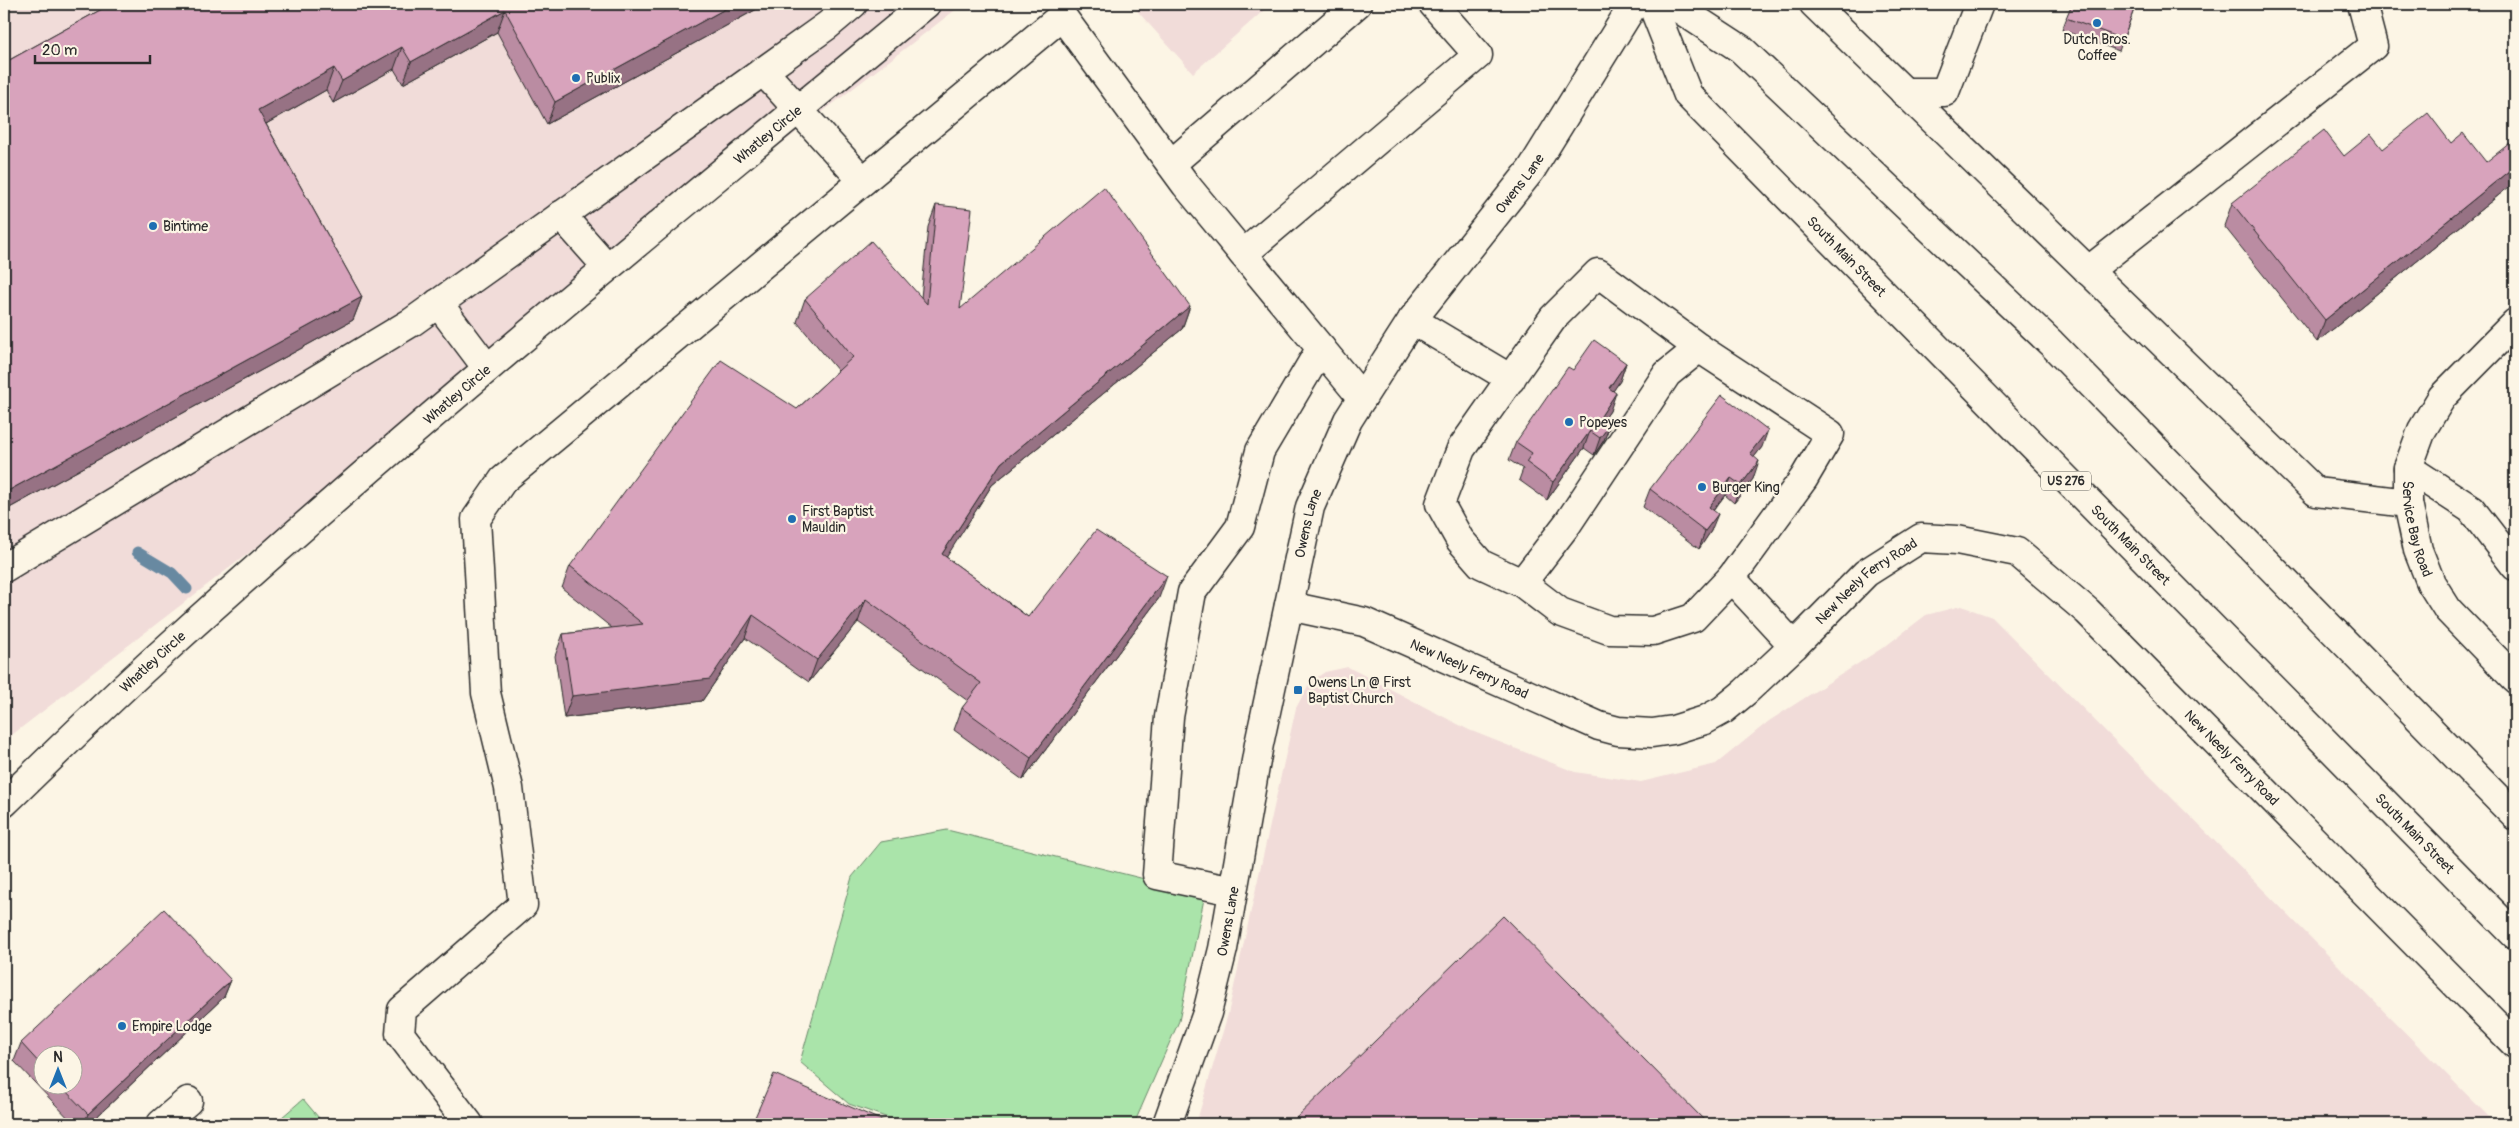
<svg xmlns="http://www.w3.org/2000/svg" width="2519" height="1128" viewBox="0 0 2519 1128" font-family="Pangolin,sans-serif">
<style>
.built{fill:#f1dcd9}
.green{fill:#aae4aa;stroke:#6a886a}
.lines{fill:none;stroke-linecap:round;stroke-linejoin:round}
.stream{stroke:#6889a1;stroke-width:11}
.minor-casing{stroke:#2b2b2b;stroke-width:31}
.major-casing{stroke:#2b2b2b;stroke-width:31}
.minor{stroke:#fcf5e5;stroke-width:28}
.major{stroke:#fcf5e5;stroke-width:28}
.wall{fill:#ba8ca2;stroke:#2b2b2b;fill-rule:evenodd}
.shaded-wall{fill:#977284;stroke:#2b2b2b}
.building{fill:#d8a3bc;stroke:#2b2b2b}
.poi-dot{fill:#1f6fb2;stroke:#fcf5e5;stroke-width:2}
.labels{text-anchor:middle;stroke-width:4.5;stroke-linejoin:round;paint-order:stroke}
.shield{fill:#fcf5e5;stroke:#6a6863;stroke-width:1}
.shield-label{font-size:12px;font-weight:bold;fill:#2b2b2b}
.poi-label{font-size:14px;fill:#2b2b2b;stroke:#fcf5e5;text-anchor:start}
.street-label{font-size:14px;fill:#2b2b2b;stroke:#fcf5e5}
</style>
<rect width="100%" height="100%" fill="#fcf5e5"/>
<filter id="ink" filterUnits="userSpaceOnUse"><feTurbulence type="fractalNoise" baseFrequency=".02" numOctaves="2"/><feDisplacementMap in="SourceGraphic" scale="10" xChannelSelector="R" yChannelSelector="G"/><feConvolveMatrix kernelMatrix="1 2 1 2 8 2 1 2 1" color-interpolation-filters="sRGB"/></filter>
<g filter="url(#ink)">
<!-- built -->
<g class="built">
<path d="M4 4H963L4 741Z"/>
<path d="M1131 4H1271L1193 73Z"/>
<path d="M1961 606 1992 617 2496 1124H1196L1228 1014 1296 708 1310 682 1325 672 1348 667 1469 730 1575 772 1641 782 1716 764 1769 721 1887 645 1926 615Z"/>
</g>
<!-- green -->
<g class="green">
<path d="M947 830 1205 894 1179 1021 1134 1124H905L849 1104 800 1062 852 877 881 842Z"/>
<path d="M303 1099 324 1124H274Z"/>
</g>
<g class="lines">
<!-- stream -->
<path class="stream" d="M137 552 172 573 187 589"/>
<defs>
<g id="minor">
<path d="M1814 4 2316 492 2408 503"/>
<path d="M763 71 863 181 1062 16 1186 185 1362 398"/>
<path d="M1904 92H1945L1979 4"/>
<path d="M1171 164 1357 4"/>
<path d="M561 215 607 267"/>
<path d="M1243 254 1478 55 1433 4"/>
<path d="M2088 271 2373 46 2362 4"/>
<path d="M1598 273 1699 348 1830 434 1804 478 1731 578 1693 618 1653 631 1609 630 1560 612 1522 583 1481 564 1460 540 1440 504 1461 449 1553 318Z"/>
<path d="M438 303 487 368"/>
<path d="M1412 320 1511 379"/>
<path id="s1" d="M2515 323 2442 397 2422 430 2408 468V503L2418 550 2431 583 2448 610 2515 679"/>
<path d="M2408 468 2471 509 2515 566"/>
<path d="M4 568 412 322 828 25 853 4"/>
<path d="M1731 578 1794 646"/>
<path d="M1522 583 1568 523 1667 374 1699 348"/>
<path id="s2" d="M1289 606 1364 622 1599 726 1618 731 1652 733 1673 730 1705 720 1723 710 1745 692 1794 646 1866 573 1921 538 1957 540 2017 552 2087 611 2515 1044"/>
<path id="s3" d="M4 803C57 752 109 700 164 651 411 427 669 216 926 4"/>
<path d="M1233 891 1157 875 1169 717 1192 592 1240 527 1260 451 1321 348"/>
<path d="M161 1124 188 1101"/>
<path d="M469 1124 400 1034 402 1010 523 905 509 788 486 693 476 519 503 480 863 181"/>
<path id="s4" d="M1167 1124 1207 1013 1223 949 1259 744 1310 507 1348 420 1362 398 1412 320 1531 170 1634 4"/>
</g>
<g id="major">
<path id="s5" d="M1652 4 1688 95 2515 935"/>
<path d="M1672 4 1741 49 2051 343 2515 816"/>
</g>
</defs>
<!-- minor casing -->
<use href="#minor" class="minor-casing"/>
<!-- major casing -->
<use href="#major" class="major-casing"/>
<!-- minor -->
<use href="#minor" class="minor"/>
<!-- major -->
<use href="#major" class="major"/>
</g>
<!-- wall -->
<g class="wall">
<path d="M111 4H766L547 124 497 32 403 84 394 69 333 103 326 90 266 124 362 297 353 320 4 511V63Z"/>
<path d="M2072 4H2136L2119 51 2062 30Z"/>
<path d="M2451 143 2486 162 2515 150V182L2317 342 2224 226 2232 203 2344 156 2383 149Z"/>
<path d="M936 205 960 309 1190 306 1182 329 992 485 946 557 1028 617 1159 598 1023 780 954 730 962 708 968 701 858 622 809 682 745 638 702 701 564 718 555 656 563 634 612 628 562 588 570 566 797 409 838 371 797 322 805 299 921 298 928 227Z"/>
<path d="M1626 363 1620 381 1613 391 1610 411 1604 419 1611 423 1604 440 1594 455 1584 448 1547 500 1519 480 1523 469 1509 460 1516 442Z"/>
<path d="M1762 447 1754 457 1753 479 1734 503 1725 495 1713 511 1711 531 1699 549 1643 507 1650 489Z"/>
<path d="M2515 489V517L2507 509 2513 491Z"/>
<path d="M231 980 224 997 89 1124H74L14 1061 21 1043ZM42 1056 72 1086H42Z"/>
</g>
<!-- shaded-wall -->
<g class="shaded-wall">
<path d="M734 4H766L547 124 555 102Z"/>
<path d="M505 10 497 32 403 84 411 62Z"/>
<path d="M402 47 394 69 333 103 342 81Z"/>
<path d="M334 68 326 90 250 133 258 110Z"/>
<path d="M2515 166V182L2317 342 2325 320Z"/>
<path d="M362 297 353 320 4 511V493Z"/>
<path d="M1190 306 1182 329 992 485 934 577 942 554 1001 463Z"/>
<path d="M1626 363 1620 381 1603 406 1609 388Z"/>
<path d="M1616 393 1610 411 1594 434 1601 416Z"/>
<path d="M1611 423 1604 440 1594 455 1600 438Z"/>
<path d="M1768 430 1762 447 1743 471 1750 453Z"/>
<path d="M1590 431 1584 448 1547 500 1553 482Z"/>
<path d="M1759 461 1753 479 1734 503 1741 485Z"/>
<path d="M1731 478 1725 495 1702 525 1709 507Z"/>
<path d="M1718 514 1711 531 1699 549 1705 531Z"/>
<path d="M1167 576 1159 598 1023 780 1031 758Z"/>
<path d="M866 599 858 622 809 682 817 660Z"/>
<path d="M753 615 745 638 702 701 564 718 572 696Z"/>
<path d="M231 980 224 997 89 1124H84L88 1114Z"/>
</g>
<!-- building -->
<g class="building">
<path d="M111 4H734L555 102 505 10 411 62 402 47 342 81 334 68 258 110 362 297 4 493V63Z"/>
<path d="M2072 4H2136L2123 39 2066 18Z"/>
<path d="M2428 113 2451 143 2463 133 2486 162 2510 143 2515 150V166L2325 320 2232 203 2324 130 2344 156 2371 134 2383 149Z"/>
<path d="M1104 187 1190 306 1001 463 942 554 1028 617 1096 530 1167 576 1031 758 962 708 981 683 866 599 817 660 753 615 710 679 572 696 563 634 643 624 570 566 721 360 797 409 853 357 805 299 871 241 927 304 936 205 972 209 960 309Z"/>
<path d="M1594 340 1626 363 1609 388 1616 393 1601 416 1611 423 1600 438 1590 431 1553 482 1526 462 1532 453 1516 442 1568 367 1573 370Z"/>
<path d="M1722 395 1768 430 1750 453 1759 461 1741 485 1731 478 1709 507 1718 514 1705 531 1650 489Z"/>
<path d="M164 909 231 980 88 1114 61 1086H72V1056H42V1066L21 1043Z"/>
<path d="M1503 916 1708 1124H1290Z"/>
<path d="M774 1074 890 1124H752Z"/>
</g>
</g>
<!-- markers -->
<g class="poi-dot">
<circle cx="2097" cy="23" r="5"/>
<circle cx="576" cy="78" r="5"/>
<circle cx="153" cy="226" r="5"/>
<circle cx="1569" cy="422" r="5"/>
<circle cx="1702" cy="487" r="5"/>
<circle cx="792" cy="519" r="5"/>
<rect x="1293" y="685" width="10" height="10" rx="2.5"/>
<circle cx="122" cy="1026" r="5"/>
</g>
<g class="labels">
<!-- shield labels -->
<rect class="shield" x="2041" y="471.5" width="50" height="19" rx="4"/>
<g class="shield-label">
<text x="2066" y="485">US 276</text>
</g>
<!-- poi labels -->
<g class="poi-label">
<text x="2097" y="44" text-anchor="middle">Dutch Bros.<tspan x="2097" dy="16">Coffee</tspan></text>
<text x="586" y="83">Publix</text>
<text x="163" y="231">Bintime</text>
<text x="1579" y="427">Popeyes</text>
<text x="1712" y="492">Burger King</text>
<text x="802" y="516">First Baptist<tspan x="802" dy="16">Mauldin</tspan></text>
<text x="1308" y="687">Owens Ln @ First<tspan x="1308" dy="16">Baptist Church</tspan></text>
<text x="132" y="1031">Empire Lodge</text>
</g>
<!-- street labels -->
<g class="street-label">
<text dy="5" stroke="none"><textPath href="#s3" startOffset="1015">Whatley Circle</textPath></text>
<text dy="5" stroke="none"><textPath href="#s4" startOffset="1022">Owens Lane</textPath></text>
<text dy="5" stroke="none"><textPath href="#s5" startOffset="324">South Main Street</textPath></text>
<text dy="5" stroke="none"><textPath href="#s3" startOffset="610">Whatley Circle</textPath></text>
<text dy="5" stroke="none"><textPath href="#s4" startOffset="618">Owens Lane</textPath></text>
<text dy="5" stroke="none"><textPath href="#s1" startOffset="245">Service Bay Road</textPath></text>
<text dy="5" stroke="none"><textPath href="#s5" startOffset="729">South Main Street</textPath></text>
<text dy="5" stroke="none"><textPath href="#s2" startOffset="656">New Neely Ferry Road</textPath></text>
<text dy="5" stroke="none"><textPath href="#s3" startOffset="205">Whatley Circle</textPath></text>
<text dy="5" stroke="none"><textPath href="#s2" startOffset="192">New Neely Ferry Road</textPath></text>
<text dy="5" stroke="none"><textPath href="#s2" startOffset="1121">New Neely Ferry Road</textPath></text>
<text dy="5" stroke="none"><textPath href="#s5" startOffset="1134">South Main Street</textPath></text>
<text dy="5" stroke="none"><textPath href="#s4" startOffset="212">Owens Lane</textPath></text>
</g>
</g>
<!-- margin -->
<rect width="2519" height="1128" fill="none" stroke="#fcf5e5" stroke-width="20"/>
<rect x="10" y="10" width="2499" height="1108" fill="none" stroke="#2b2b2b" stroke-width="2" filter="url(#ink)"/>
<!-- north arrow -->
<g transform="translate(58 1070)"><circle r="24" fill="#fcf5e5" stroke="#a8a49b"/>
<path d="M0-4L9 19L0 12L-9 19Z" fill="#1f6fb2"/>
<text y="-8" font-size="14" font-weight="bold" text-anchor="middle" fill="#2b2b2b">N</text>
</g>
<!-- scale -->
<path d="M35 55v8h115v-8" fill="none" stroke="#2b2b2b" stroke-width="2.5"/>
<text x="42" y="55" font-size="15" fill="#2b2b2b" stroke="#fcf5e5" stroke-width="4" paint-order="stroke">20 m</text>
</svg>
